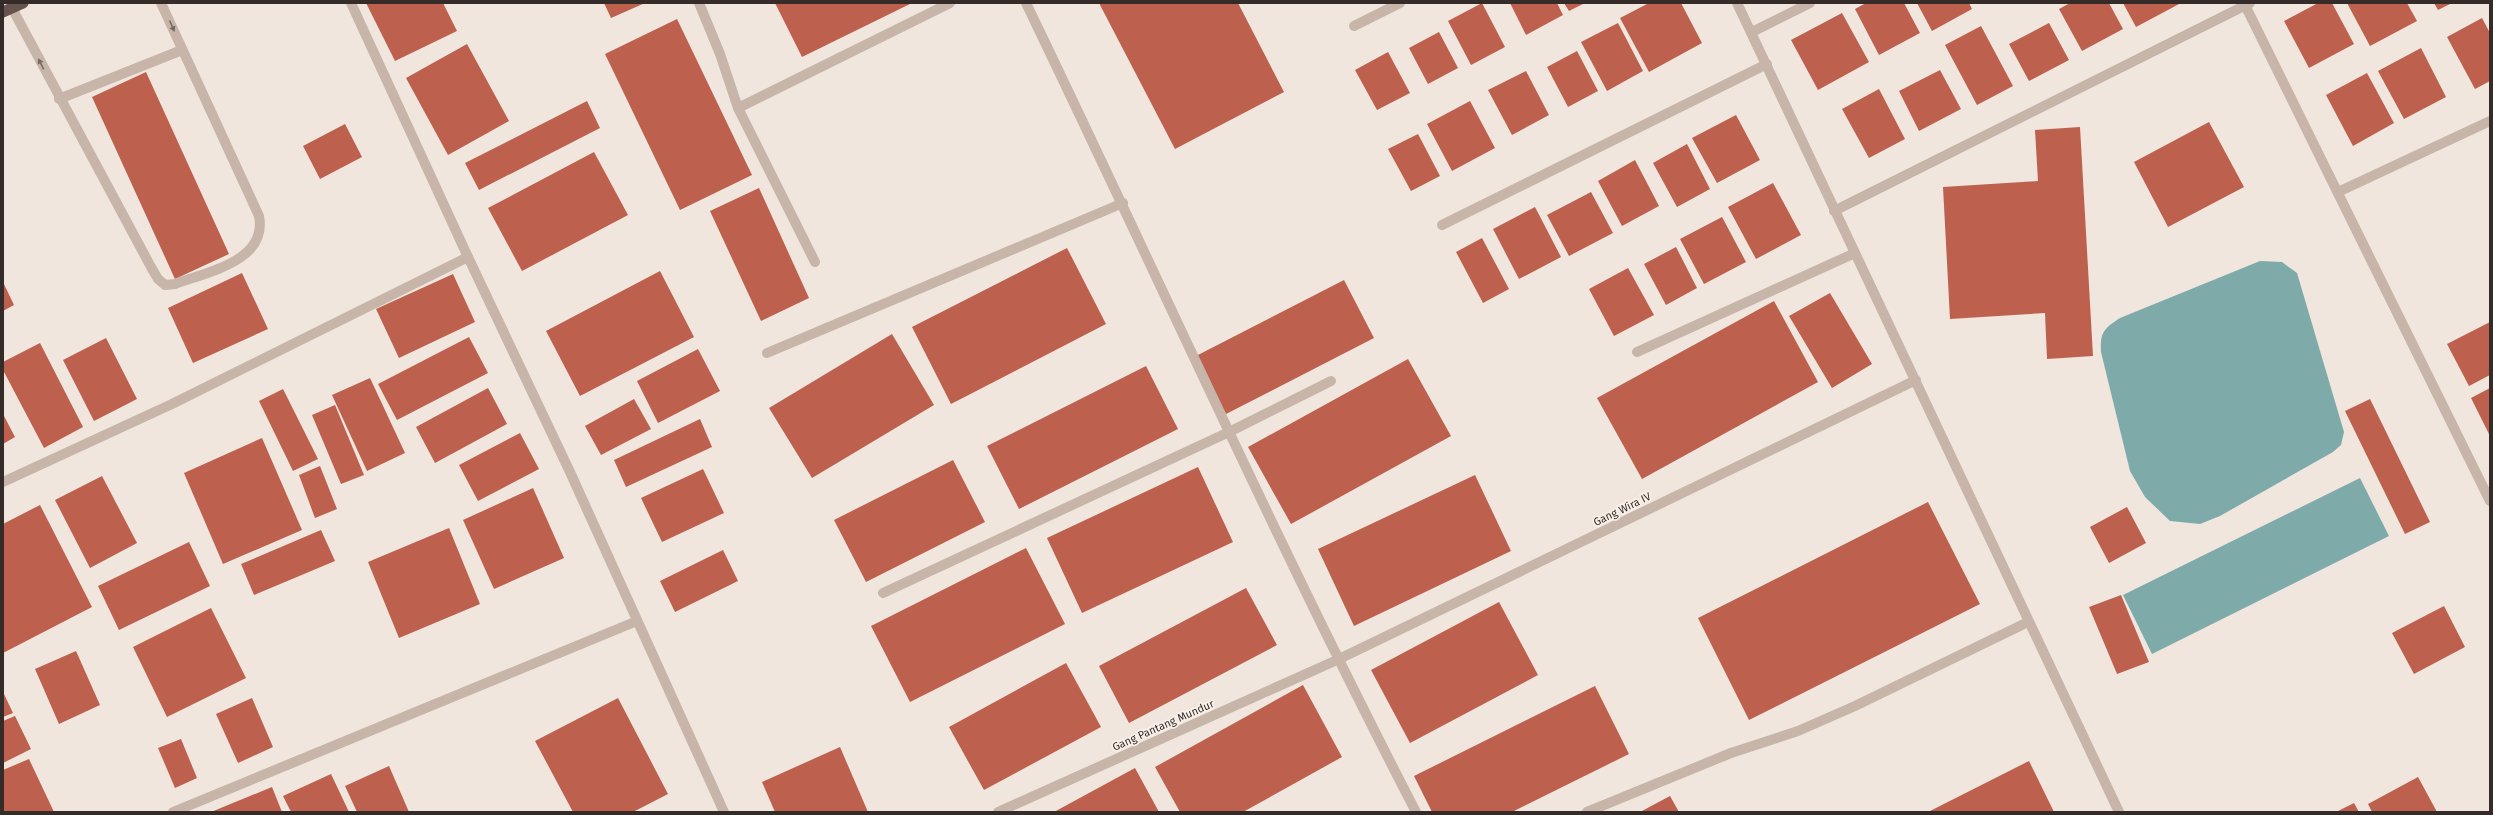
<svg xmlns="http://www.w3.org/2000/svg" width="2493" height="815" viewBox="0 0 2493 815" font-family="'Fira Sans',sans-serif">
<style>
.water{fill:#7eabaa}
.building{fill:#bd604e}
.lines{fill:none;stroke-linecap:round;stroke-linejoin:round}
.service{stroke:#c7b5a9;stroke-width:10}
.minor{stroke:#c7b5a9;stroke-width:10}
.trunk{stroke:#66544e;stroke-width:11}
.oneway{fill:#776a63}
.labels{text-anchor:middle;stroke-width:3.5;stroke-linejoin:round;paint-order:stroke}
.street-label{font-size:11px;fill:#352c29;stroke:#f8f0e9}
</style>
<rect width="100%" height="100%" fill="#f0e6dd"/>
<!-- water -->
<g class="water">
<path d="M2260 261 2282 262 2297 273 2344 432 2341 445 2333 452 2220 516 2200 524 2170 521 2145 497 2130 471 2101 352C2100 333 2103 329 2120 318Z"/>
<path d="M2360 478 2389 536 2152 654 2123 595Z"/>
</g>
<!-- building -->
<g class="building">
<path d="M366 3H443L457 31 395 61Z"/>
<path d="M604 3H645L611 18Z"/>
<path d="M775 3H912L802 57Z"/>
<path d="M1099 3H1238L1284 92 1175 149Z"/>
<path d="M1482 3 1505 47 1471 65 1448 21Z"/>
<path d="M1510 3H1557L1563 15 1526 35Z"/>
<path d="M1564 3H1585L1569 11Z"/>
<path d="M1649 3H1681L1702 43 1649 72 1620 18Z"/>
<path d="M1866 3H1904L1920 33 1879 55 1855 9Z"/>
<path d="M1917 3H1969L1972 9 1932 31Z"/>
<path d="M2070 3H2109L2123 29 2082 51 2059 9Z"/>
<path d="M2123 3H2181L2136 27Z"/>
<path d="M2318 3H2332L2354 44 2309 68 2284 21Z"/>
<path d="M2347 3H2407L2417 21 2370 46Z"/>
<path d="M2434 3H2452L2438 10Z"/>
<path d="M1842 13 1869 62 1818 90 1791 40Z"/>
<path d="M2482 18 2490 33V81L2475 89 2447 37Z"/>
<path d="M677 19 752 175 680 210 605 54Z"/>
<path d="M1618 23 1643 71 1607 91 1581 42Z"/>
<path d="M2049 23 2069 60 2029 81 2009 44Z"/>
<path d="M1981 26 2013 86 1977 105 1945 45Z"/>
<path d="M1439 32 1458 68 1428 84 1409 48Z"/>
<path d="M467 44 509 121 448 155 406 78Z"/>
<path d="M2421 48 2446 97 2404 119 2378 71Z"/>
<path d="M1577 51 1598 91 1568 107 1547 67Z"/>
<path d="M1388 52 1410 93 1377 110 1355 70Z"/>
<path d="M1940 70 1961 109 1919 131 1899 91Z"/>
<path d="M1526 71 1549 115 1512 135 1488 90Z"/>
<path d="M146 72 229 254 175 279 92 97Z"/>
<path d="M2367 73 2394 123 2353 146 2326 95Z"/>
<path d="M1879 89 1905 139 1869 158 1842 109Z"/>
<path d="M587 101 600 128 479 190 465 163Z"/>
<path d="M1470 101 1495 148 1452 171 1427 124Z"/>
<path d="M1736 115 1760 160 1717 183 1692 138Z"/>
<path d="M2209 122 2244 187 2168 227 2134 162Z"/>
<path d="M345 124 362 157 320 179 303 146Z"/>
<path d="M2080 127 2093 356 2047 359 2045 313 1950 319 1943 187 2038 181 2035 130Z"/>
<path d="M1418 134 1440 176 1411 191 1388 149Z"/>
<path d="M1687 144 1710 189 1677 207 1653 163Z"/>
<path d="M594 152 628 215 522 271 488 208Z"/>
<path d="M1635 160 1659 206 1622 226 1598 181Z"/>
<path d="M1773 183 1801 235 1756 259 1728 207Z"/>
<path d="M759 188 809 298 761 321 710 211Z"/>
<path d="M1591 192 1613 233 1569 256 1547 215Z"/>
<path d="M1535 207 1561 257 1519 279 1493 229Z"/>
<path d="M1722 217 1746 262 1704 284 1680 239Z"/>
<path d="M1482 238 1509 289 1483 303 1456 252Z"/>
<path d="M1676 247 1697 288 1666 305 1644 264Z"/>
<path d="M1067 248 1106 324 951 404 912 327Z"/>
<path d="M1628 268 1654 315 1614 336 1589 289Z"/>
<path d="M660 271 694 337 580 396 546 331Z"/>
<path d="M242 273 268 329 193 363 168 308Z"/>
<path d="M453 274 475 322 399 358 376 309Z"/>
<path d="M1344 280 1374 338 1226 414 1196 356Z"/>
<path d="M3 282 14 305 3 311Z"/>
<path d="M1830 293 1872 364 1832 388 1789 316Z"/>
<path d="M1774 301 1818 382 1642 479 1597 398Z"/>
<path d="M2490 322V375L2469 386 2447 344Z"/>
<path d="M892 334 934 405 812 478 769 408Z"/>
<path d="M469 337 488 373 397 420 378 384Z"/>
<path d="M106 338 137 399 94 421 63 360Z"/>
<path d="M40 343 83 427 44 448 3 370V362Z"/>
<path d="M698 349 720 391 658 423 637 381Z"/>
<path d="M1408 359 1451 436 1291 524 1248 447Z"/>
<path d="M1146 366 1178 429 1019 509 987 446Z"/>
<path d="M370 378 405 453 367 471 332 395Z"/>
<path d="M488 388 507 424 435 463 416 427Z"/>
<path d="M2490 388V436L2471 398Z"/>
<path d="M283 389 318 459 293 471 259 401Z"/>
<path d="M634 399 651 429 601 455 585 426Z"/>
<path d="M2370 399 2430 522 2405 534 2345 411Z"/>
<path d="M335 405 364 475 341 484 312 415Z"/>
<path d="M3 414 15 437 3 444Z"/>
<path d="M700 419 712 447 626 487 614 460Z"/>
<path d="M520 433 539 469 478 501 459 465Z"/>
<path d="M262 438 302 530 223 564 184 473Z"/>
<path d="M953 460 985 522 866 582 834 520Z"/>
<path d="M320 466 337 509 315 518 299 475Z"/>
<path d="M1198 467 1233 542 1082 613 1047 538Z"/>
<path d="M703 469 724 513 662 542 641 498Z"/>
<path d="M1475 475 1511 551 1354 626 1318 549Z"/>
<path d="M102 476 137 543 90 568 55 500Z"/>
<path d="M533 488 564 558 494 589 463 520Z"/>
<path d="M1928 502 1980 604 1749 720 1698 618Z"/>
<path d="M40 505 92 607 3 653V524Z"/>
<path d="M2127 507 2146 543 2109 563 2090 527Z"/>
<path d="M449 528 480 604 399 638 368 562Z"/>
<path d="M321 530 335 561 254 595 241 564Z"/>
<path d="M189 542 210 586 119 630 98 586Z"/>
<path d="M1026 548 1065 624 910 702 871 626Z"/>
<path d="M723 550 738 581 675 612 660 581Z"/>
<path d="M1246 588 1277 645 1129 723 1099 666Z"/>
<path d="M2121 595 2149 662 2117 674 2089 607Z"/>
<path d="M1499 602 1538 675 1410 743 1371 670Z"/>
<path d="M2444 606 2465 647 2414 674 2392 633Z"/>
<path d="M211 608 246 678 167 717 133 647Z"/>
<path d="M76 651 100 705 59 724 35 669Z"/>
<path d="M1066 663 1101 727 984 790 949 727Z"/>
<path d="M1303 685 1342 757 1243 812H1180L1155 767Z"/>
<path d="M1595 686 1629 754 1512 812H1432L1414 776Z"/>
<path d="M3 692 13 713 3 717Z"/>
<path d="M252 698 273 747 238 763 216 714Z"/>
<path d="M618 698 668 794 633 812H573L535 741Z"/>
<path d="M15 716 31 749 3 763V721Z"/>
<path d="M181 739 197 778 175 788 158 748Z"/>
<path d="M840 747 868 812H775L762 782Z"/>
<path d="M29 759 54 812H3V770Z"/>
<path d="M2029 761 2054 812H1928Z"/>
<path d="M389 766 409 812H357L345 786Z"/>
<path d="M1135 768 1159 812H1054Z"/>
<path d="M331 774 349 812H291L283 796Z"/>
<path d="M2418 777 2437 812H2372L2368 804Z"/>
<path d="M272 787 282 812H211Z"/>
<path d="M1670 796 1679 812H1640Z"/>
<path d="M2354 803 2359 812H2336Z"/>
</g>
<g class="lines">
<!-- service -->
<g class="service">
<path d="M12 8 151 267 158 279 165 285 175 284C207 272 268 261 259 216L161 3"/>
<path d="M59 99 182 50"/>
</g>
<!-- minor -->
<g class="minor">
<path d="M351 3 468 257 570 472 724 812"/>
<path d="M699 3 720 54 738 108 950 3"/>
<path d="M1026 3C1156 272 1278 546 1416 812"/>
<path d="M1737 3 2119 812"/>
<path d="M2244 3 2490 501"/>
<path d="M1354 26 1400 3"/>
<path d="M1752 32 1810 3"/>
<path d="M738 108 815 262"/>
<path d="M2338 192 2490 121"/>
<path d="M1834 211 2250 3"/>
<path d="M1442 225 1767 64"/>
<path d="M1637 352 1855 253"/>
<path d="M767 353 1123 203"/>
<path d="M3 482 172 404 468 257"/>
<path d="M883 593 1229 432 1331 381"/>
<path d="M173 812 637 621"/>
<path d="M998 812 1337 660 1916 380"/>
<path d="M1587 812 1731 753 1798 731 1855 706 2028 622"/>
</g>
<!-- trunk -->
<path class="trunk" d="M3 12 23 3"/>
</g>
<!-- one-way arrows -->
<defs><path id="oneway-solid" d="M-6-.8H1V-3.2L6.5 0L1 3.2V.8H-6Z"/></defs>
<g class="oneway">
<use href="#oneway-solid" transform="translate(172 26) rotate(66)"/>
<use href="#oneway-solid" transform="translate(41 64) rotate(-117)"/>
</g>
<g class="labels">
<!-- street labels -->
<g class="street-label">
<text transform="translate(1622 509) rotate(-26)" y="4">Gang Wira IV</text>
<text transform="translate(1163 725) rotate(-24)" y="4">Gang Pantang Mundur</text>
</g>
</g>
<!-- border -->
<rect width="2493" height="815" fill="none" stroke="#352c29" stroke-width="8"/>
</svg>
